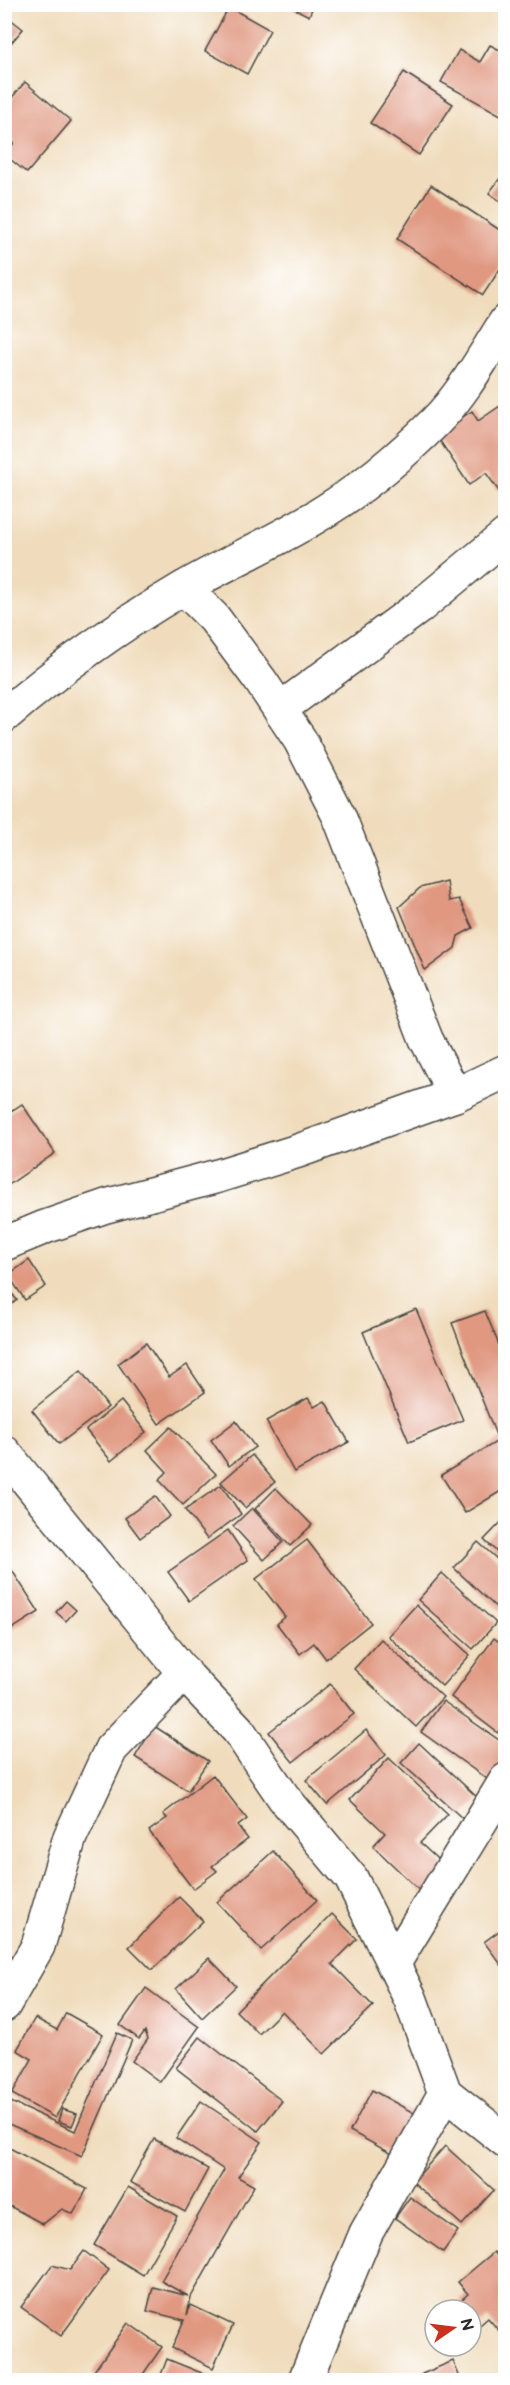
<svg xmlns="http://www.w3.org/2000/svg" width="510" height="2385" viewBox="0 0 510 2385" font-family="'Balsamiq Sans',sans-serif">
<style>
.building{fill:#e09881}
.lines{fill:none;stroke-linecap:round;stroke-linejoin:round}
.street-casing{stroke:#494641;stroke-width:36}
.street{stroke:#fff;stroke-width:33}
</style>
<rect width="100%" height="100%" fill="#fff"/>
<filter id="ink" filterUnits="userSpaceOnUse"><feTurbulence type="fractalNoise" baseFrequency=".0167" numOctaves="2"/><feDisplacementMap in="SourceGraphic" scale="12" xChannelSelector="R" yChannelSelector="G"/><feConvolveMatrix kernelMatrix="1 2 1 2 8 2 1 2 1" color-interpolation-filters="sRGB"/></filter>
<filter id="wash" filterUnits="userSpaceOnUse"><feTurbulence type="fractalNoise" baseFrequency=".008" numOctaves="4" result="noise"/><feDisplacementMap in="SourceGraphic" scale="24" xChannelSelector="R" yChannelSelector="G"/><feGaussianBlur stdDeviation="1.35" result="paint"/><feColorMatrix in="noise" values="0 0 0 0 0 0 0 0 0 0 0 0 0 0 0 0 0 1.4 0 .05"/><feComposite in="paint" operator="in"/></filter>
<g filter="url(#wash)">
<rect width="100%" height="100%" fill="#f0dcbc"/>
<g id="blocks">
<!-- building -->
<g class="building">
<path d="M285 4H314L309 16Z"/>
<path d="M229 7 270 30 247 74 205 51Z"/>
<path d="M4 14 23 29 4 51Z"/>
<path d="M490 45 506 53V118L441 82 459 50 480 62Z"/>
<path d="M404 72 453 104 419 155 370 123Z"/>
<path d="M25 82 71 121 27 173 4 154 14 143 4 135V107Z"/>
<path d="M504 173 506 175V205L489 193Z"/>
<path d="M431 185 506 234V260L483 295 397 239Z"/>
<path d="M506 402V501L486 473 469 485 436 435 472 411 478 421Z"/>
<path d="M446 881 449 901 459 899 473 928 458 936 455 948 425 970 399 907 420 888Z"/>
<path d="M22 1104 55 1153 4 1188V1116Z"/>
<path d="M29 1260 46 1286 25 1300 8 1275Z"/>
<path d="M4 1284 17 1300 4 1311Z"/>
<path d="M416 1309 463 1420 409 1442 363 1332Z"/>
<path d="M485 1311 506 1362V1431L496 1435 452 1323Z"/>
<path d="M146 1343 169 1377 187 1365 205 1392 159 1424 118 1364Z"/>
<path d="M81 1371 108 1407 59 1444 32 1410Z"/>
<path d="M308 1398 314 1407 325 1401 349 1442 294 1472 266 1421Z"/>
<path d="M121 1401 146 1432 111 1461 86 1430Z"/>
<path d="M236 1421 255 1447 229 1466 211 1440Z"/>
<path d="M171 1427 216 1474 183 1505 159 1480 167 1472 147 1450Z"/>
<path d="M506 1436V1488L465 1513 441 1475Z"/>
<path d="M252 1455 275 1482 245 1508 221 1482Z"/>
<path d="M221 1485 241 1514 207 1539 185 1510Z"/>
<path d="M276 1488 312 1525 290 1546 255 1509Z"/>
<path d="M155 1496 170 1516 140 1538 125 1518Z"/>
<path d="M252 1508 283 1542 264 1560 233 1526Z"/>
<path d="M506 1517V1560L484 1540Z"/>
<path d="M228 1530 248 1560 189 1601 168 1572Z"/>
<path d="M307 1540 371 1623 326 1659 314 1643 300 1654 277 1624 285 1617 256 1579Z"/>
<path d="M478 1542 506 1567V1607L501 1612 454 1568Z"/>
<path d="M4 1558 39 1612 4 1634Z"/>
<path d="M442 1573 496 1623 473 1649 418 1600Z"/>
<path d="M66 1601 76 1610 66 1621 56 1612Z"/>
<path d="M416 1605 470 1655 442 1686 388 1636Z"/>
<path d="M494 1638 506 1647V1723L498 1733 451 1697Z"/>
<path d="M381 1639 443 1697 416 1727 354 1669Z"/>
<path d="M330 1684 354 1714 293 1762 269 1732Z"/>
<path d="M443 1701 506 1745V1766L494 1784 421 1732Z"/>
<path d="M154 1726 208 1761 188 1791 135 1757Z"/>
<path d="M366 1730 386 1755 327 1805 306 1780Z"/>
<path d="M419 1743 479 1799 462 1818 401 1763Z"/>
<path d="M389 1758 448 1814 420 1843 447 1868 423 1894 373 1846 385 1833 350 1800Z"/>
<path d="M213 1775 247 1819 238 1826 248 1839 212 1866 217 1871 193 1889 149 1831 167 1818 163 1814Z"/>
<path d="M273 1851 317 1900 261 1950 217 1902Z"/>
<path d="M179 1897 203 1921 152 1970 129 1947Z"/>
<path d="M332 1914 357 1939 332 1964 373 2006 324 2054 282 2011 259 2034 236 2011Z"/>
<path d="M506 1926V1971L484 1942Z"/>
<path d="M209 1958 236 1986 202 2018 176 1989Z"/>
<path d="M146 1988 199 2027 160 2082 132 2061 148 2039 145 2031 139 2039 120 2025Z"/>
<path d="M66 2013 103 2034 55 2118 12 2094 32 2059 17 2050 35 2018 57 2030Z"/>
<path d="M117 2033 132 2040 82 2156 4 2122V2099L75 2131Z"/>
<path d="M200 2037 282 2101 258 2131 176 2068Z"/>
<path d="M372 2090 423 2118 401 2159 350 2131Z"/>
<path d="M201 2101 262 2142 238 2177 254 2186 191 2297 187 2315 191 2305 233 2325 213 2368 172 2348 184 2320 147 2311 153 2287 188 2296 161 2281 224 2170 176 2138Z"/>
<path d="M62 2109 77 2114 72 2126 58 2121Z"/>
<path d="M154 2139 208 2169 185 2212 130 2182Z"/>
<path d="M4 2145 87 2189 73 2214 62 2209 43 2224 4 2203Z"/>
<path d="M445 2146 494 2190 462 2225 413 2182Z"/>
<path d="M128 2187 177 2216 143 2275 94 2245Z"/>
<path d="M410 2197 458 2231 443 2252 395 2218Z"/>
<path d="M84 2251 109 2270 61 2336 21 2307 52 2265 70 2270Z"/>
<path d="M494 2252 506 2266V2339L488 2318 480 2325 471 2314V2310H468L460 2301 468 2294 458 2282Z"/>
<path d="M128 2323 162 2347 139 2380H101L92 2374Z"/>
<path d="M167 2359 219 2380H159Z"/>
<path d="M453 2361 461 2380H425L422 2374Z"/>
</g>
</g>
</g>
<g filter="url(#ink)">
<use href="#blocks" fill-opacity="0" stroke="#494641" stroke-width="1.5"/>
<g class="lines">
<defs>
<g id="street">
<path d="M184 588 214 618 260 680 300 740 339 816 426 1039 455 1095"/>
<path d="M280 709 418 608 506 535"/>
<path d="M4 716C60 668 119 626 182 589 228 562 277 541 322 513 363 488 401 456 435 422 464 393 484 355 506 321"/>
<path d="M4 1244 45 1227 106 1206 218 1176 298 1151 455 1095 506 1071"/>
<path d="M4 1452 184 1673 238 1730 284 1798 351 1878 410 1998 445 2093 506 2141"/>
<path d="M394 1963 506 1780"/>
<path d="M4 2005 38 1946 70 1837 111 1749 184 1673"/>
<path d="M305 2380 366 2233 445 2093"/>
</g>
</defs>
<!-- street casing -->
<use href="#street" class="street-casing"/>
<!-- street -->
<use href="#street" class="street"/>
</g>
</g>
<!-- margin -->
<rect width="510" height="2385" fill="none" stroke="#fff" stroke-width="24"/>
<!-- north arrow -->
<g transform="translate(453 2328) rotate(76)"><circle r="28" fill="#ffffff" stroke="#aaaaaa" stroke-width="1.5"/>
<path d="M0-4.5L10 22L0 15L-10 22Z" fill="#c8321e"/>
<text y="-9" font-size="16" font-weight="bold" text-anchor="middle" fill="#2b2b2b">N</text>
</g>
</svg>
